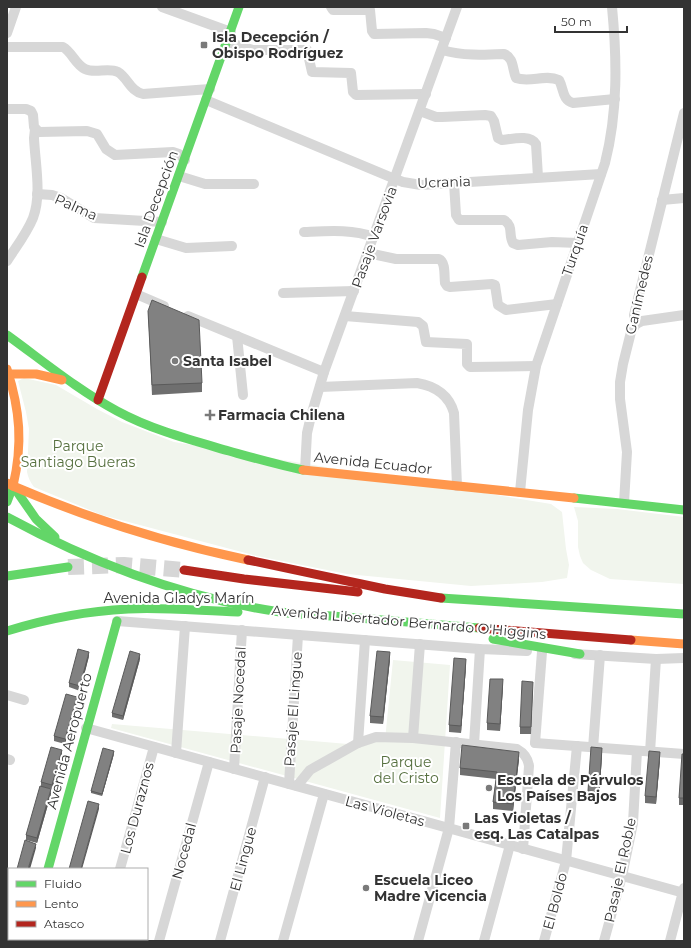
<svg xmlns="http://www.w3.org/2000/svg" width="691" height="948" viewBox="0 0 691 948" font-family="Montserrat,sans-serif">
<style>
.park{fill:#f1f5ed}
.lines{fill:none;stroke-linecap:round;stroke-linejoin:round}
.primary-tunnel{stroke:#d6d6d6;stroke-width:16;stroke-dasharray:16 8;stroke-linecap:butt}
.street{stroke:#d7d7d7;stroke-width:10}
.fast{stroke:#63d668;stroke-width:9}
.slow{stroke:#ff974d;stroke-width:9}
.jam{stroke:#b3261e;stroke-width:9}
.wall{fill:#6f6f6f}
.shaded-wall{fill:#5a5a5a}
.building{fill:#818181;stroke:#5a5a5a}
.poi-dot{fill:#7a7a7a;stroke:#fff;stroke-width:1.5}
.labels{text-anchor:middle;stroke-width:4;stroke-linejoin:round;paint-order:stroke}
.poi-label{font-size:14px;font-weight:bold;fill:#333;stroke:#fff;text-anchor:start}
.street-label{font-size:14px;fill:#333;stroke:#fff}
.park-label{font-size:14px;fill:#56703f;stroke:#fff}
</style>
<rect width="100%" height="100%" fill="#fff"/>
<!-- park -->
<g class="park">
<path d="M24 378 56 385 97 409 122 422 174 442 551 504 562 512 566 549 569 565 567 578 542 582 471 586 347 574 257 556 102 515 34 487C30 482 28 477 27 472L29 429 26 412 18 381Z"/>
<path d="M574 507 617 509 684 517V584L610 579 591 570 583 563 580 556 578 547V521Z"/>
<path d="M393 660 450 665 440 818 111 728 112 724 348 744 385 740Z"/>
</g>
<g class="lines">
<!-- primary-tunnel -->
<path class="primary-tunnel" d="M68 567 124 565 184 570"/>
<!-- street -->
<g class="street">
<path d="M162 7 231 32"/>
<path d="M331 7 333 10H370L372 31 374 34 426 33 434 34 446 38"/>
<path d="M7 33 16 7"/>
<path d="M227 42 253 50H307L312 72 351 73 353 92 356 95 426 94"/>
<path d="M7 47H63C72 52 75 64 85 69 95 74 108 67 118 72 128 78 130 91 143 94L210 89"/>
<path d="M442 50C463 56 483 55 504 54 514 58 512 68 516 78 530 83 545 74 559 80 564 89 562 100 573 103L615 99"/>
<path d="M206 100 395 179 403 182 421 185 601 174"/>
<path d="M7 109H26L31 111 33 115 34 127 39 132 87 131 97 134 106 149 115 155 173 152 179 154 185 160"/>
<path d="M420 111 436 117H442L485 115 491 116 494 121 498 138 502 140C512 139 530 134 536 144L538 177"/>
<path d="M179 176 205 184H254"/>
<path d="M454 183 456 215 459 220H504C514 226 508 235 513 243L518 245 552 242 578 243"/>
<path d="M37 194 52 195 61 198 94 218 162 222"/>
<path d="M662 200 684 198"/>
<path d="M304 232C328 231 352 229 374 237"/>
<path d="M156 239 186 248 232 246"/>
<path d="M368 253 396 259H439C446 262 444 276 445 283L447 286 450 287 492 284 495 285 498 305 506 310 557 304"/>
<path d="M7 261C16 247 27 233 33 218 42 195 35 162 34 138L35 129"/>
<path d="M283 293 354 291"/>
<path d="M136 294 164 306"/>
<path d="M188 316 324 372"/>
<path d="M345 316 418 322 423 326 426 342 467 344V364L470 367 536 366"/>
<path d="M636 324 634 320V315L684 113"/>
<path d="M237 336 243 395"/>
<path d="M320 387 417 383C435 386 449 395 454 413L457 486"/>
<path d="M305 470 307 433 311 416 324 372 457 7"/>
<path d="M520 492 528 410 536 366 605 163C618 112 617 59 612 7"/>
<path d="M624 503 627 452 620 399V382L623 364 631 332 636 324 642 321 684 315"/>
<path d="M117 621 480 649 527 651"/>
<path d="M575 654 656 659 684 658"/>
<path d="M7 695 24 700"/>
<path d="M86 728 684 893"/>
<path d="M413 738 420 644"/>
<path d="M358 743 365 640"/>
<path d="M535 743 684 754"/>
<path d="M535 743 542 652"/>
<path d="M474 744 480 649"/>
<path d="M593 748 600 655"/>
<path d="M650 752 656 659"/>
<path d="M176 753 185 626"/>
<path d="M7 759 10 760"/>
<path d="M234 769 242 630"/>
<path d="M289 784 298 635"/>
<path d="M297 786 310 770 358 743 376 737 413 738 517 749C524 753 528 758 529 766L523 849"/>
<path d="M120 869 154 747"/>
<path d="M111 939 118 941"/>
<path d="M100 941 101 939"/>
<path d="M159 941 209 762"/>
<path d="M220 941 265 777"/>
<path d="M283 941 324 794"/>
<path d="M418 941 449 828 456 742"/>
<path d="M484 941 510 845"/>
<path d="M544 941 566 861 577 746"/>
<path d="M604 941 622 876 633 823 637 751"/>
<path d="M670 941 684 888"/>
</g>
<!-- fast -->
<g class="fast">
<path d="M142 277 239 7"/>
<path d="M7 335C43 361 78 390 117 411 152 430 191 440 229 451 254 458 278 465 303 470"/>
<path d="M13 486 36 519 55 537"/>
<path d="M574 498 684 510"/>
<path d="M7 502 13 486"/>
<path d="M7 517C92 563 184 598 280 612 302 615 325 615 346 617 391 621 435 624 479 628"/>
<path d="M7 576 68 567"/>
<path d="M441 598 684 614"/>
<path d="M7 631C46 619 86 611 128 609 164 607 201 611 238 612"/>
<path d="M493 639 580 654"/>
<path d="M48 869 117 621"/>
<path d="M28 941 29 939"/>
</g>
<!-- slow -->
<g class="slow">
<path d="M7 369C20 410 23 444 13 486"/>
<path d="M7 374H8"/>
<path d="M8 374H36L62 380"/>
<path d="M303 470 574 498"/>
<path d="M7 483 13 486"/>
<path d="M13 486C89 519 167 543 248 560"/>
<path d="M631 640 684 644"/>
</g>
<!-- jam -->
<g class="jam">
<path d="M98 400 142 277"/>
<path d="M248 560 385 589 441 598"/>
<path d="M184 570 244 579 358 592"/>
<path d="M479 628 631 640"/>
</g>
</g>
<!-- wall -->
<g class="wall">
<path d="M148 311 202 383V392L152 395Z"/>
<path d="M89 656 80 691 69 687V683Z"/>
<path d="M140 659 123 720 112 717V713Z"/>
<path d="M390 659 383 724 370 723V716Z"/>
<path d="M466 666 461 733 449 732V725Z"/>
<path d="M503 686 500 731 487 730V723Z"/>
<path d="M533 689 531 734H520V727Z"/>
<path d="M77 702 65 744 54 741V736Z"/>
<path d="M114 754 102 796 91 793V791Z"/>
<path d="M684 754V805H679V798Z"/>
<path d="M62 755 52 789 41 787V782Z"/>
<path d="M602 755 599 799 588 798V791Z"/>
<path d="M519 759 513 811 493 809V802L496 779 460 775V768Z"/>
<path d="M660 759 656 804 645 803V796Z"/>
<path d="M51 794 37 843 26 840V835Z"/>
<path d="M9 897V929L7 928V904Z"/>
</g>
<!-- shaded-wall -->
<g class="shaded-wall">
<path d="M89 652V656L80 691V686Z"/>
<path d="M390 652V659L383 724V717Z"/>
<path d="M140 654V659L123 720V716Z"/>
<path d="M466 659V666L461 733V726Z"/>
<path d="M503 679V686L500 731V724Z"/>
<path d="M77 697V702L65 744V739Z"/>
<path d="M602 748V755L599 799V792Z"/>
<path d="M62 750V755L52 789V785Z"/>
<path d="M114 751V754L102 796V794Z"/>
<path d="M519 752V759L513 811V804Z"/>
<path d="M660 752V759L656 804V797Z"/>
<path d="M51 789V794L37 843V838Z"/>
<path d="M99 804V809L82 869H81Z"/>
<path d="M36 844V848L30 869H28Z"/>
</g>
<!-- building -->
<g class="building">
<path d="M152 300 199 320 202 383 152 385 148 311Z"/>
<path d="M78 649 89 652 80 686 69 683Z"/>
<path d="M130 651 140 654 123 716 112 713Z"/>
<path d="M377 651 390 652 383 717 370 716Z"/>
<path d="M454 658 466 659 461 726 449 725Z"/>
<path d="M490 679H503L500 724 487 723Z"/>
<path d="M522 681 533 682 531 727H520Z"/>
<path d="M66 694 77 697 65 739 54 736Z"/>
<path d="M462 745 519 752 513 804 493 802 497 772 460 768Z"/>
<path d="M51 747 62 750 52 785 41 782Z"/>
<path d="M591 747 602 748 599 792 588 791Z"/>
<path d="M103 748 114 751 102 794 91 791Z"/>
<path d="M649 751 660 752 656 797 645 796Z"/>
<path d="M682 754H684V798H679Z"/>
<path d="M40 786 51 789 37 838 26 835Z"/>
<path d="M88 801 99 804 81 869H69Z"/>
<path d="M25 840 36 844 28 869H17Z"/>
<path d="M9 897V924H7V904Z"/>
<path d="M7 935 9 936 8 941H7Z"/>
<path d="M51 939H62V941H50Z"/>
</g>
<!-- markers -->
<g class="poi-dot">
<rect x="200" y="41" width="8" height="8" rx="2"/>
<circle cx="175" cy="361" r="4"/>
<path d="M208 409h4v4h4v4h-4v4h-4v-4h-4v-4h4z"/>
<circle cx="489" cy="788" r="4"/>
<rect x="462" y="822" width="8" height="8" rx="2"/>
<circle cx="366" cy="888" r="4"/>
</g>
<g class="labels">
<!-- poi labels -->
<g class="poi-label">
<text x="212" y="42">Isla Decepción /<tspan x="212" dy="16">Obispo Rodríguez</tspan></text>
<text x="183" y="366">Santa Isabel</text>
<text x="218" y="420">Farmacia Chilena</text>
<text x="497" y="785">Escuela de Párvulos<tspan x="497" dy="16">Los Países Bajos</tspan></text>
<text x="474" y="823">Las Violetas /<tspan x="474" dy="16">esq. Las Catalpas</tspan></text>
<text x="374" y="885">Escuela Liceo<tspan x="374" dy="16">Madre Vicencia</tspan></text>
</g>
<!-- street labels -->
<g class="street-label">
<text transform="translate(444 182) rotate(-2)" y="5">Ucrania</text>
<text transform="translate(156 199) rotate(-70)" y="5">Isla Decepción</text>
<text transform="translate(76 207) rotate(24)" y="5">Palma</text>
<text transform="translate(374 237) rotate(-70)" y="5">Pasaje Varsovia</text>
<text transform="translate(575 250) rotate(-71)" y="5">Turquía</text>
<text transform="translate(639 295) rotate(-77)" y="5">Ganímedes</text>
<text transform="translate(373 463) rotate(6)" y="5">Avenida Ecuador</text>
<text x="179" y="603">Avenida Gladys Marín</text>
<text transform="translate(409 622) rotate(5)" y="5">Avenida Libertador Bernardo O'Higgins</text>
<text transform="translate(238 700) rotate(-87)" y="5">Pasaje Nocedal</text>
<text transform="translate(293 709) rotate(-86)" y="5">Pasaje El Lingue</text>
<text transform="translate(69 741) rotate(-75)" y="5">Avenida Aeropuerto</text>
<text transform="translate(137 808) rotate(-75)" y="5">Los Duraznos</text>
<text transform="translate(385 811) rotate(15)" y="5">Las Violetas</text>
<text transform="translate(184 851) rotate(-75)" y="5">Nocedal</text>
<text transform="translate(243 859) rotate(-75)" y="5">El Lingue</text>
<text transform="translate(620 870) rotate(-78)" y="5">Pasaje El Roble</text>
<text transform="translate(555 901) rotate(-75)" y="5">El Boldo</text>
</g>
<!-- park labels -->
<g class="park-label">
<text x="78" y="451">Parque<tspan x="78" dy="16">Santiago Bueras</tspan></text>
<text x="406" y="767">Parque<tspan x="406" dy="16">del Cristo</tspan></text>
</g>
</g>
<!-- border -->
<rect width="691" height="948" fill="none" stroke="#333333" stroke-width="16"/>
<!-- legend -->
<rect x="8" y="868" width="140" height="72" fill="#ffffff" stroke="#adadad"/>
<rect x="16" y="881" width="20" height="6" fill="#63d668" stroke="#adadad"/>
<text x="44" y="888" font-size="12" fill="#333333">Fluido</text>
<rect x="16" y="901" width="20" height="6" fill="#ff974d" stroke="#adadad"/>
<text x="44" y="908" font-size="12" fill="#333333">Lento</text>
<rect x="16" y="921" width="20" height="6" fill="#b3261e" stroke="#adadad"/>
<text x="44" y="928" font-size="12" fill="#333333">Atasco</text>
<!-- scale -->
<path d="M555 26v6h72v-6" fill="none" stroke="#333333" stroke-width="2"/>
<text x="561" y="26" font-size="12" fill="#333333" stroke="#ffffff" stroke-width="3" paint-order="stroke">50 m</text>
</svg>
